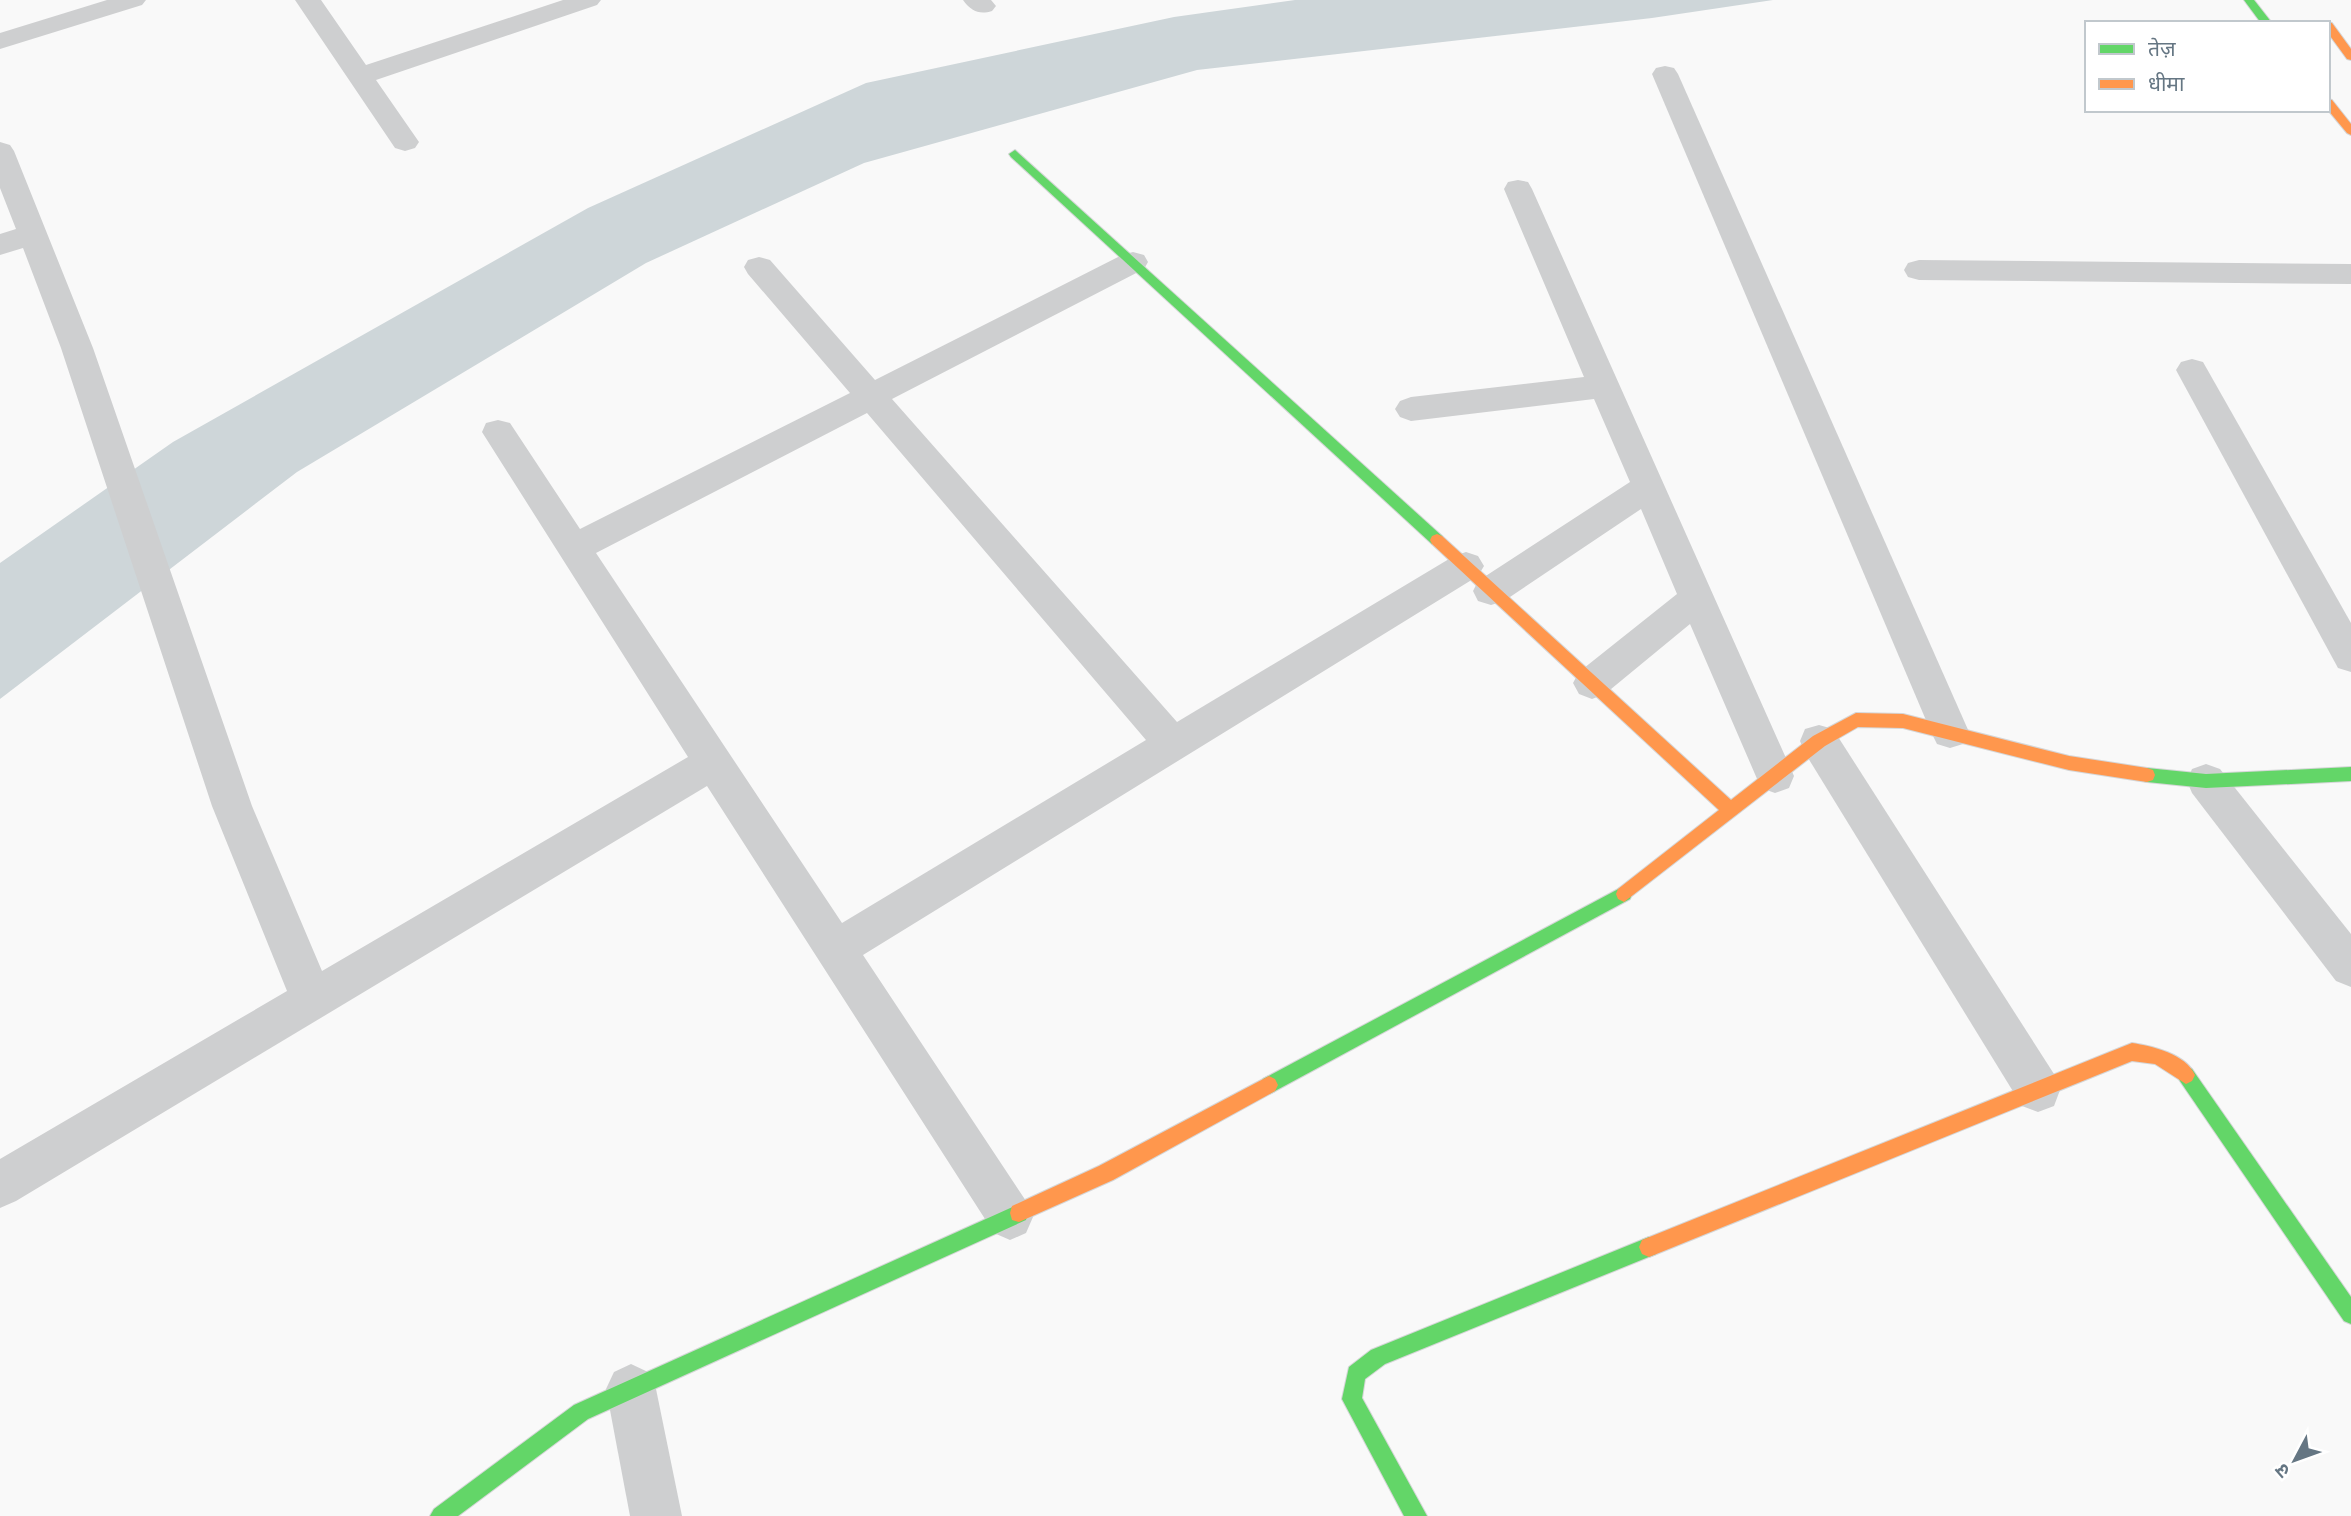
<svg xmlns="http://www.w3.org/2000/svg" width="2351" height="1516" viewBox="0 0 2351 1516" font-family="Inter,'Noto Sans Devanagari',sans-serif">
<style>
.water{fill:#ced6d9}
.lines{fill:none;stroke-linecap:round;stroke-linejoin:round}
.fast-casing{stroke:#d5d6d7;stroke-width:2}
.slow-casing{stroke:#d5d6d7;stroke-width:2}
.street{fill:#cecfd0;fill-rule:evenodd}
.fast{fill:#63d668;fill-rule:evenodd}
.slow{fill:#ff974d;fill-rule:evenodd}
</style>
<rect width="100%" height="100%" fill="#f9f9f9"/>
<!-- water -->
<path class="water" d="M1295 0H1773L1652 18 1197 70 864 163 646 263 297 472 0 699V563L173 442 588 208 866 83 1174 17Z"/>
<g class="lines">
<defs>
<g id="fast">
<path d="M2244 0H2254L2272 23H2261Z"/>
<path d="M1015 150 1442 536 1444 540 1442 544H1432L1011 157 1009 154Z"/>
<path d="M2351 767V781L2206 788 2147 782 2141 780 2139 775 2141 770 2147 768 2206 774Z"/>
<path d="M1624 886 1630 889 1632 894 1630 899 1275 1091 1269 1094 1263 1091 1260 1085 1263 1079Z"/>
<path d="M2186 1066 2192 1069 2351 1297V1324L2344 1321 2180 1081 2177 1075 2180 1069Z"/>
<path d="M1019 1204 1026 1206 1028 1213 1026 1220 588 1419 458 1516H430L434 1509 574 1405Z"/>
<path d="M1649 1237 1656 1240 1659 1247 1656 1254 1385 1364 1365 1379 1362 1398 1427 1516H1404L1342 1399 1349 1367 1371 1350Z"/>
</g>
<g id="slow">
<path d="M2328 22 2332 23 2351 49V60L2347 59 2328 33V23H2324Z"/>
<path d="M2328 99 2332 100 2351 124V135L2347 133 2328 110Z"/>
<path d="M1437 534 1442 536 1731 800 1813 736 1856 713 1903 714 2069 756 2147 768 2153 770 2155 775 2153 780 2147 782 2069 770 1903 728 1858 727 1825 746 1624 902 1618 899 1616 894 1618 889 1719 810 1432 544 1430 540 1432 536Z"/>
<path d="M2132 1043C2152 1046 2186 1054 2195 1075L2192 1081 2186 1084 2155 1064 2132 1061 1649 1257 1642 1254 1639 1247 1642 1240Z"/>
<path d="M1269 1076 1275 1079 1278 1085 1275 1091 1113 1180 1019 1222 1012 1220 1010 1213 1012 1206 1099 1166Z"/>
</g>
</defs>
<!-- fast casing -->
<use href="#fast" class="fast-casing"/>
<!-- slow casing -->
<use href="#slow" class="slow-casing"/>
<!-- street -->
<g class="street">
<path d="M107 0H146L142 5 0 49V33Z"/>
<path d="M295 0H321L366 65 563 0H601L597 5 376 80 419 142 415 148 405 151 395 148Z"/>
<path d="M963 0H991L996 6 992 11C979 15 971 11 963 0Z"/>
<path d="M1665 66 1674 68 1678 74 1969 732 1963 744 1950 748 1937 744 1931 732 1652 74 1656 68Z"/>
<path d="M0 142 10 145 14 151 93 348 252 806 322 971 688 757 482 432 486 423 498 420 510 423 580 529 850 393 748 274 744 267 748 260 759 257 770 260 875 380 1122 255 1133 252 1144 255 1148 262 1144 269 892 399 1177 722 1454 556 1466 552 1478 556 1484 566 1478 576 863 955 1026 1201 1033 1217 1026 1233 1010 1240 994 1233 707 786 16 1201 0 1208V1159L287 991 212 806 61 348 23 248 0 255V234L16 229 0 188ZM867 413 1146 740 842 923 596 553Z"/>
<path d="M1518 180 1528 182 1532 189 1794 776 1789 788 1775 793 1761 788 1690 624 1605 694 1592 699 1579 694 1573 683 1579 672 1677 594 1641 509 1504 601 1491 605 1478 601 1473 591 1478 581 1630 482 1594 399 1411 421 1400 417 1395 409 1400 401 1411 397 1584 377 1504 189 1508 182Z"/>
<path d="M1919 260 2351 264V284L1919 280 1908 277 1904 270 1908 263Z"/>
<path d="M2192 359 2203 362 2351 623V672L2338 668 2176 370 2181 362Z"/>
<path d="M1819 725 1833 729 2054 1074 2060 1090 2054 1106 2038 1112 2022 1106 1805 753 1800 741 1805 729Z"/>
<path d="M2206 764 2220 769 2351 934V987L2336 981 2192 793 2187 781 2192 769Z"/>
<path d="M631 1364 648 1372 656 1389 682 1516H630L606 1389 614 1372Z"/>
</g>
<!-- fast -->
<use href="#fast" class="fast"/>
<!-- slow -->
<use href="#slow" class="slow"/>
</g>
<!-- legend -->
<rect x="2085" y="21" width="245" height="91" fill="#ffffff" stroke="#c1c8cd" stroke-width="2"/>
<rect x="2099" y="44" width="35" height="10" fill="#63d668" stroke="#c1c8cd" stroke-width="2"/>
<text x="2148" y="56" font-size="21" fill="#657683">तेज़</text>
<rect x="2099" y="79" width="35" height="10" fill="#ff974d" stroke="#c1c8cd" stroke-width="2"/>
<text x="2148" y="91" font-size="21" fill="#657683">धीमा</text>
<!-- north arrow -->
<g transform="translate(2295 1460) rotate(229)" stroke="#ffffff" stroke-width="5" paint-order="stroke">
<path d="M0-5L12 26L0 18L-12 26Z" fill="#657683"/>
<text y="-10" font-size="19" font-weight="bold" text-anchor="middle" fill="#657683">उ</text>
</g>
</svg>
